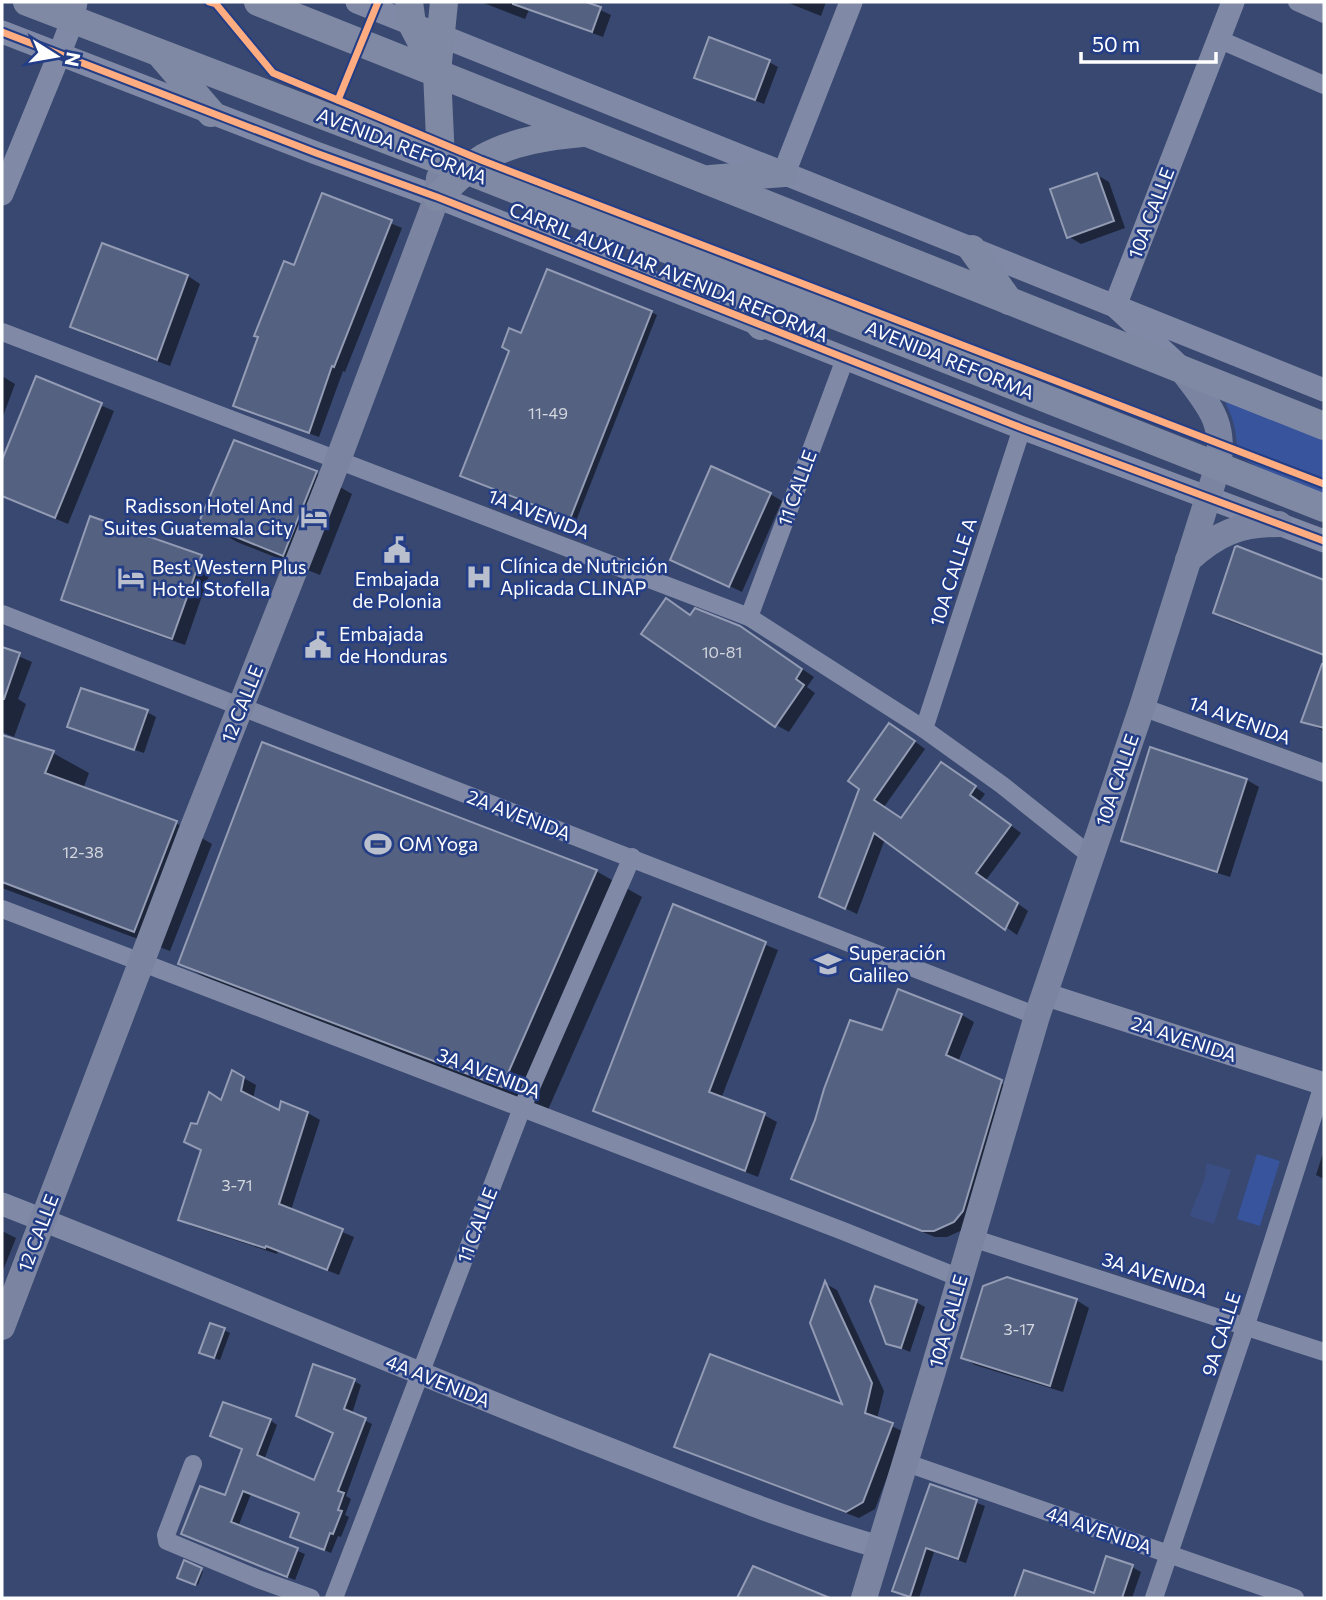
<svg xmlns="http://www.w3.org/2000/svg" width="1326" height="1600" viewBox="0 0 1326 1600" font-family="Commissioner,sans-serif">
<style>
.green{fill:#37549c}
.water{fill:#3b4e83}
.shadow{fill:#0007}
.building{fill:#546180;stroke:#939cb4;stroke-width:2}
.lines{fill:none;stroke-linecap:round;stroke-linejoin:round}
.minor{stroke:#8089a6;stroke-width:18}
.tertiary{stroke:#8089a6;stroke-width:23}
.secondary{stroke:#7b85a1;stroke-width:26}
.primary{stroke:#7f89a3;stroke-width:28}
.cycleway-casing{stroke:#233d86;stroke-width:11}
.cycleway{stroke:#ffac80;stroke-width:7}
.labels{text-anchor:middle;stroke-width:5;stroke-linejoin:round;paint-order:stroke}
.number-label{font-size:16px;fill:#d4d8df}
.street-label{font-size:19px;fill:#fff;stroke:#233d86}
.poi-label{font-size:19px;fill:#fff;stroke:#233d86;text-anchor:start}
</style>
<rect width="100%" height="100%" fill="#394870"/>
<!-- green -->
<g class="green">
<path d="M1216 385 1324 413V494L1261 469 1237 455C1238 427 1230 409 1216 385Z"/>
<path d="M1257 1154 1280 1161 1260 1226 1237 1219Z"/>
</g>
<!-- water -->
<path class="water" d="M1206 1163 1231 1170 1214 1224 1190 1216C1195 1197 1207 1183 1206 1163Z"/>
<!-- shadow -->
<g class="shadow">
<path d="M481 2H594L592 6 611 15 603 37 529 10 525 19Z"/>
<path d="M786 2H826L821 16Z"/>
<path d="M769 62 778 67 764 104 696 77Z"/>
<path d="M1097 175 1109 182 1125 228 1081 244 1068 236Z"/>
<path d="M323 195 402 228 345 372 343 371 319 437 246 411 236 405 295 268Z"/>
<path d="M103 245 188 276 200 284 170 366 85 334 72 327Z"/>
<path d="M651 312 657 315 576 521 468 478 522 335Z"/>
<path d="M2 376 15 384 2 419Z"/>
<path d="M37 378 114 411 68 524 2 496V465Z"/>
<path d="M316 473 352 494 320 575 237 542 202 521Z"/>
<path d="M770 494 782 501 742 592 672 559Z"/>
<path d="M1236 549 1324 583V656L1227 620 1215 612Z"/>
<path d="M201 557 213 564 185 645 75 606 63 599Z"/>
<path d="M691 616 752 635 814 677 807 687 815 693 789 732 776 725Z"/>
<path d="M2 649 32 662 18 699 26 704 14 737 2 732Z"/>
<path d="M1324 664V731L1304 721Z"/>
<path d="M147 712 156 717 144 753 79 731 70 726Z"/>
<path d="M901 731 925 749 884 807 902 820 952 770 985 794 979 802 1021 833 986 880 1028 911 1017 935 885 839 857 914 832 902Z"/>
<path d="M2 737 53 753 89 773 83 789 176 823 212 844 170 951 2 888Z"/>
<path d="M1152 749 1247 780 1259 787 1230 877 1135 847 1123 840Z"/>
<path d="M596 871 642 897 547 1112 225 989 180 963Z"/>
<path d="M674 906 778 950 721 1099 764 1115 777 1122 758 1177 608 1117 595 1110Z"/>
<path d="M899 991 962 1015 974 1022 958 1062 1013 1089 967 1228 947 1237H935L806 1185 794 1178 883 1032Z"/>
<path d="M233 1072 256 1085 253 1099 281 1112 308 1113 320 1120 291 1210 354 1237 339 1275 278 1251 277 1254 192 1226 180 1219 203 1151 198 1127 222 1102Z"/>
<path d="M1324 1150V1179L1316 1175Z"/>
<path d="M2 1231 16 1238 2 1273Z"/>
<path d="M826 1284 837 1290 884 1391 877 1419 904 1432 875 1509 859 1518 688 1453 677 1446 845 1407Z"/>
<path d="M1076 1300 1089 1308 1063 1392 975 1365 963 1358Z"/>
<path d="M916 1302 925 1307 910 1352 887 1342Z"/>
<path d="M224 1330 230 1333 220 1360 207 1356Z"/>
<path d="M354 1381 361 1385 352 1414 372 1424 346 1496 351 1499 345 1515 349 1517 341 1537 338 1536 331 1553 292 1536 300 1513 251 1494 238 1527 305 1554 295 1580 183 1534 226 1498 244 1450 212 1436 270 1420 277 1425 264 1460 315 1482Z"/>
<path d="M931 1486 985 1506 966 1563 934 1552 919 1598H912L894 1590Z"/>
<path d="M185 1563 203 1571 198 1585 179 1577Z"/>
<path d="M1132 1567 1141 1572 1132 1598H1016L1025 1572 1095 1595Z"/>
</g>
<!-- building -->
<g class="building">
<path d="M513 2H586L601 7 592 32 513 4Z"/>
<path d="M709 37 770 60 755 100 694 78Z"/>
<path d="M1097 173 1114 221 1067 238 1050 189Z"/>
<path d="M322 193 392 220 334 367 332 366 309 433 233 406 258 337 254 336 284 261 294 265Z"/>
<path d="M102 243 188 275 157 360 70 327Z"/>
<path d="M547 269 652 311 570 519 460 476 509 351 502 347 509 328 521 333Z"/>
<path d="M36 376 102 403 55 518 2 496V460Z"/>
<path d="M234 440 317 471 283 556 199 522Z"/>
<path d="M711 466 771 493 729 587 670 560Z"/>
<path d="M90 516 202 555 172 639 61 600Z"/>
<path d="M1237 546 1324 580V655L1213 613 1235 547Z"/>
<path d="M666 598 690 615 695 608 740 626 802 669 796 679 804 685 775 727 641 634Z"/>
<path d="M2 647 20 653 4 699H2Z"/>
<path d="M1322 664H1324V728L1301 722Z"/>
<path d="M81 688 148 710 134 750 67 727Z"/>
<path d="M889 723 915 741 874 800 901 818 941 762 976 786 970 795 1011 825 976 873 1018 903 1005 930 874 833 845 909 819 897 859 789 848 781Z"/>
<path d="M2 735 54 751 45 773 177 821 134 932 2 882Z"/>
<path d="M262 742 597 870 502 1087 178 964Z"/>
<path d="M1150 747 1247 779 1217 872 1121 841Z"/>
<path d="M673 904 766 942 709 1092 765 1113 745 1171 593 1111Z"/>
<path d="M898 989 962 1014 946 1055 1002 1080 963 1211 954 1222 934 1231H922L791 1179 815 1120 824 1089 850 1020 882 1030Z"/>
<path d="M232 1070 244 1077 241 1091 279 1110 281 1101 308 1112 279 1204 343 1229 327 1270 266 1246 265 1248 178 1220 201 1150 184 1142 191 1123 197 1124 209 1092 221 1100Z"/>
<path d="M1007 1277 1077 1299 1050 1386 961 1358 983 1286Z"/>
<path d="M825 1281 872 1383 865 1413 893 1423 863 1502 846 1512 674 1447 710 1354 842 1404 810 1323Z"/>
<path d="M875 1286 917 1300 901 1348 886 1344 870 1301Z"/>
<path d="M210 1323 225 1328 214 1358 199 1353Z"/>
<path d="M313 1364 355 1379 344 1409 366 1418 338 1491 344 1493 338 1510 342 1511 333 1534 330 1533 324 1550 290 1537 299 1513 243 1491 231 1522 298 1548 287 1577 181 1534 200 1486 225 1495 242 1449 210 1436 223 1402 271 1419 257 1455 314 1480 333 1433 296 1416Z"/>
<path d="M930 1484 977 1500 958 1559 926 1548 910 1597 892 1591Z"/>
<path d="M1106 1556 1133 1565 1122 1598H1014L1024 1570 1094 1593Z"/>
<path d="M184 1560 202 1568 195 1585 177 1578Z"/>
<path d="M753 1566 830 1598H737Z"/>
</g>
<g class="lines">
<!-- minor -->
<g class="minor">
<path d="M1297 2 1324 14"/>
<path d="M1218 39 1324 85"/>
<path d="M2 332 749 617 924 729 1002 785 1091 856"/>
<path d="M2 614 1037 1016"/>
<path d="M749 617 845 359"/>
<path d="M1142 707 1324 773"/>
<path d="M924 729 1022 428"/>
<path d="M2 909 843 1231 960 1278"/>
<path d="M972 1238 1324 1352"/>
<path d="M904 1462 1295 1598"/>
<path d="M193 1464 166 1535 167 1541 258 1579 311 1598"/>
<path d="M334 1598 522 1108 632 857"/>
<path d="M1154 1598 1243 1334 1324 1082"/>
</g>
<!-- tertiary -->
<g class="tertiary">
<path d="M357 2 1324 390"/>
<path d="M2 32 316 153 437 197 1022 428 1324 541"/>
<path d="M784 173 851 2"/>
<path d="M2 194 59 55 73 19 76 2"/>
<path d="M1176 363 1115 306 1233 2"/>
<path d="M1044 994 1324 1084"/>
<path d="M2 1204C194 1279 384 1360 576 1436 676 1475 776 1517 879 1547"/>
</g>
<!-- secondary -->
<g class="secondary">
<path d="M1188 560C1218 533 1239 524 1279 524"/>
<path d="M2 1327 190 835 338 460 437 197 439 178"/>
<path d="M864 1598 933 1371 1037 1016 1142 707 1218 466C1226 421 1208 405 1183 371"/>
</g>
<!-- primary -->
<g class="primary">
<path d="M27 2 468 171 1324 508"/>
<path d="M258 2 1324 426"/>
<path d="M409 2 412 24 437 72"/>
<path d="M162 56 211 113"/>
<path d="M441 161 437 72 444 2"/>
<path d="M710 179 784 173"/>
<path d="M437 197C452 184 467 168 483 158 513 141 549 136 582 133"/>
<path d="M972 249 1009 301"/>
<path d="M711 269 761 326"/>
</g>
<defs>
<g id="cycleway">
<path d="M209 2 216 4 273 73 481 160 1324 484"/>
<path d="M2 32 316 153 437 197 1022 428 1324 541"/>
<path d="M338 100 378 2"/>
</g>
</defs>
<!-- cycleway casing -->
<use href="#cycleway" class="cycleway-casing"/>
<!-- cycleway -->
<use href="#cycleway" class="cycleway"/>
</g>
<!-- icons -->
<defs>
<symbol id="hotel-bare" viewBox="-9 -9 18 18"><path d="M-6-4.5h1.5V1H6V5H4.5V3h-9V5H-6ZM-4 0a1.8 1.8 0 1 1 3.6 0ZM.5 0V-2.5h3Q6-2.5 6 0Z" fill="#babfcd" stroke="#233d86" stroke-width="2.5" paint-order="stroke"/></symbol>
<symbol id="civic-bare" viewBox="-9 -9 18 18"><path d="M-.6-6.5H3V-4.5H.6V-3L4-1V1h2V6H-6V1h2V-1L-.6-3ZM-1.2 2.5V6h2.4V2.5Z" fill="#babfcd" stroke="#233d86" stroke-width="2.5" paint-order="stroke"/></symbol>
<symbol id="hospital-bare" viewBox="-9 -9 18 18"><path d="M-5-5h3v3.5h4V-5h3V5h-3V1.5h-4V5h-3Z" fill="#babfcd" stroke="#233d86" stroke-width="2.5" paint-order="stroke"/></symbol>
<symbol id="stadium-bare" viewBox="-9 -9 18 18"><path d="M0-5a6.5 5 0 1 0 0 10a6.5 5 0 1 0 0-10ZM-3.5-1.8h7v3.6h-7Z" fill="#babfcd" stroke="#233d86" stroke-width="2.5" paint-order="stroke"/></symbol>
<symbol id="university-bare" viewBox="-9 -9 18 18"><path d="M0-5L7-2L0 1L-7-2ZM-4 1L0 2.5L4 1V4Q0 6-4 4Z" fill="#babfcd" stroke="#233d86" stroke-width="2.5" paint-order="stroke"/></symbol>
</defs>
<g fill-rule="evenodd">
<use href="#hotel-bare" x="295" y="498" width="38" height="38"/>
<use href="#civic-bare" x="378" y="531" width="38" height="38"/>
<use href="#hospital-bare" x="460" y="558" width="38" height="38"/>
<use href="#hotel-bare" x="112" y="559" width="38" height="38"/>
<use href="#civic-bare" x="299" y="626" width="38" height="38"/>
<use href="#stadium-bare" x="359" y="825" width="38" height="38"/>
<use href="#university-bare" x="809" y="945" width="38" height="38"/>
</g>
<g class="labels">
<!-- number labels -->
<g class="number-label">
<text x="548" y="419">11-49</text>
<text x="722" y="658">10-81</text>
<text x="83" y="858">12-38</text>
<text x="237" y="1191">3-71</text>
<text x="1019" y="1335">3-17</text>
</g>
<!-- street labels -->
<g class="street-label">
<text transform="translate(402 146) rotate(21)" y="7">AVENIDA REFORMA</text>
<text transform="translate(1151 213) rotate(-69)" y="7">10A CALLE</text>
<text transform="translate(669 272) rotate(22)" y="7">CARRIL AUXILIAR AVENIDA REFORMA</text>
<text transform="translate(950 360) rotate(22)" y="7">AVENIDA REFORMA</text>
<text transform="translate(797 488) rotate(-70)" y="7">11 CALLE</text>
<text transform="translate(539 514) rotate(21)" y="7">1A AVENIDA</text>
<text transform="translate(953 572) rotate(-72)" y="7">10A CALLE A</text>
<text transform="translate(242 704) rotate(-68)" y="7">12 CALLE</text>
<text transform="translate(1240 720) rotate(20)" y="7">1A AVENIDA</text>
<text transform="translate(1117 780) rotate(-71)" y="7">10A CALLE</text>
<text transform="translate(519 815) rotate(21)" y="7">2A AVENIDA</text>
<text transform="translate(1184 1039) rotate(18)" y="7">2A AVENIDA</text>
<text transform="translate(489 1073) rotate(21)" y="7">3A AVENIDA</text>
<text transform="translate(477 1225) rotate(-69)" y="7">11 CALLE</text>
<text transform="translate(38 1233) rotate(-69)" y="7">12 CALLE</text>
<text transform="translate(1155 1275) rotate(18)" y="7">3A AVENIDA</text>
<text transform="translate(948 1321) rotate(-74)" y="7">10A CALLE</text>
<text transform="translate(1221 1334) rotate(-72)" y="7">9A CALLE</text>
<text transform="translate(438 1381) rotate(22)" y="7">4A AVENIDA</text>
<text transform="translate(1099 1530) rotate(19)" y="7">4A AVENIDA</text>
</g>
<!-- poi labels -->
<g class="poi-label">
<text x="293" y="513" text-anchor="end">Radisson Hotel And<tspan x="293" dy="22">Suites Guatemala City</tspan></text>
<text x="500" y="573">Clínica de Nutrición<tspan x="500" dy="22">Aplicada CLINAP</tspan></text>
<text x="152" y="574">Best Western Plus<tspan x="152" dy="22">Hotel Stofella</tspan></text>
<text x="397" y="586" text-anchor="middle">Embajada<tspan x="397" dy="22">de Polonia</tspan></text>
<text x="339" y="641">Embajada<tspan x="339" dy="22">de Honduras</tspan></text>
<text x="399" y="851">OM Yoga</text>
<text x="849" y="960">Superación<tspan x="849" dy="22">Galileo</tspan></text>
</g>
</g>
<!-- border -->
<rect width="1326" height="1600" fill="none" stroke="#ffffff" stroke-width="7"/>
<!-- north arrow -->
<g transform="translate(56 56) rotate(101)" stroke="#233d86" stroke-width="5" paint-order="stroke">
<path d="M0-5L12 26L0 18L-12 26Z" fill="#ffffff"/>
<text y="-10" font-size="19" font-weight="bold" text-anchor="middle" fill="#ffffff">N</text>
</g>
<!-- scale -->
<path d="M1081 52v10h135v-10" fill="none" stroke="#ffffff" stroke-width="3.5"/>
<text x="1092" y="52" font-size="21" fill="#ffffff" stroke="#233d86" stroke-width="5" paint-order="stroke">50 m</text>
</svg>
